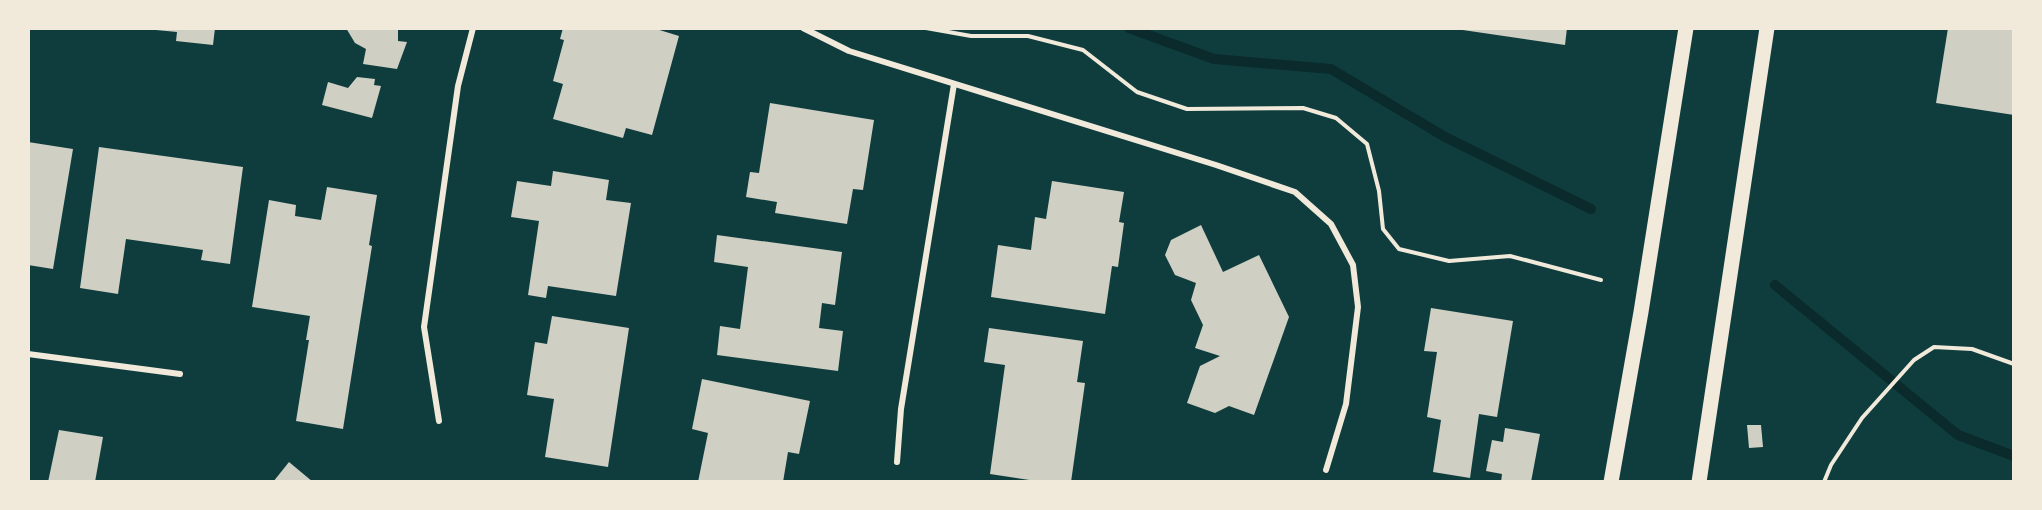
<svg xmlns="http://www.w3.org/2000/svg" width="2042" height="510" viewBox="0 0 2042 510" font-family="Figtree,sans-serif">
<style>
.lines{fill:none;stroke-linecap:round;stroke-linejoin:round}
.stream{stroke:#0a2a2b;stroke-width:10}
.building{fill:#cfcfc3}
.path{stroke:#f1e9da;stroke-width:4}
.minor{stroke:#f1e9da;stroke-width:6}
.primary{stroke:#f1e9da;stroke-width:15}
</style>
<rect width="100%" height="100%" fill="#0f3d3e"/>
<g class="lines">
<!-- stream -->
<g class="stream">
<path d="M1129 28 1214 59 1331 69 1445 137 1591 209"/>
<path d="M1775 285 1958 435 2014 456"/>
</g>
</g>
<!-- building -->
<g class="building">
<path d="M156 28H215L213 45 176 41 177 32 156 30Z"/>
<path d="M346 28H398V41L407 42 397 69 363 64 366 49 355 43Z"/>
<path d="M563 28H653L679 36 652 135 626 128 623 138 553 119 563 84 553 81 564 40 560 39Z"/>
<path d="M1449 28H1567L1565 45Z"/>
<path d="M1948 28H2014V115L1936 103Z"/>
<path d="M357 77 375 79 374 85 381 86 372 118 322 105 328 82 348 88Z"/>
<path d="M770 103 874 120 863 190 853 189 847 224 775 213 777 202 746 197 750 172 759 173Z"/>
<path d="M28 142 73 149 53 269 28 265Z"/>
<path d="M99 147 243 167 230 264 201 260 203 250 126 239 118 294 80 288Z"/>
<path d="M553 171 609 180 606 200 631 203 616 296 548 286 546 298 528 295 539 221 511 217 517 181 551 186Z"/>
<path d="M1052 181 1124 192 1119 222 1124 223 1118 267 1112 266 1105 314 991 297 998 245 1031 250 1035 217 1046 219Z"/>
<path d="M327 187 377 195 369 245 372 246 343 429 296 421 309 340H306L310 316 252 307 269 200 296 205 295 216 321 220Z"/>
<path d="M1201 225 1223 272 1259 255 1289 317 1254 415 1229 406 1215 413 1187 403 1200 366 1220 356 1195 348 1203 325 1191 300 1196 283 1175 275 1165 255 1171 240Z"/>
<path d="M717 235 842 252 835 305 822 303 819 328 843 331 838 371 717 355 720 326 740 329 748 267 714 262Z"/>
<path d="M1431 308 1513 321 1497 417 1479 414 1470 478 1433 472 1441 420 1427 417 1437 352 1424 351Z"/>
<path d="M552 316 629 328 608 467 545 457 554 399 527 395 535 342 547 344Z"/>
<path d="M989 328 1083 341 1077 382 1085 383 1071 482H1043L990 474 1005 365 984 362Z"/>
<path d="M702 379 810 401 799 454 788 452 783 482 754 480 753 482H698L708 433 692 429Z"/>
<path d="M1747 425H1761L1763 447 1749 448Z"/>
<path d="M1505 428 1540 434 1531 482H1501L1502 474 1486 471 1492 440 1503 442Z"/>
<path d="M59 430 103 437 95 482H48Z"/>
<path d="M289 462 313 482H273Z"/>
</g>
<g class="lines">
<!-- path -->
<g class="path">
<path d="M926 28 971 36H1028L1083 50 1137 92 1187 109 1303 108 1336 118 1367 144 1379 191 1383 229 1399 249 1449 261 1510 256 1601 280"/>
<path d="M1824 482 1831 465 1862 418 1914 360 1934 347 1972 349 2014 364"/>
</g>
<!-- minor -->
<g class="minor">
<path d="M803 28 849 51 1216 165 1295 192 1331 224 1353 265 1358 307 1346 404 1326 470"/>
<path d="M28 354 180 374"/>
<path d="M439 421 424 327 458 86 473 28"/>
<path d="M897 462 901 409 954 84"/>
</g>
<!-- primary -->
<g class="primary">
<path d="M1611 482 1641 312 1686 28"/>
<path d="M1699 482 1767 28"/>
</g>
</g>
<!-- border -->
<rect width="2042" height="510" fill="none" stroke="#f1e9da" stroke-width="60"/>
</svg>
